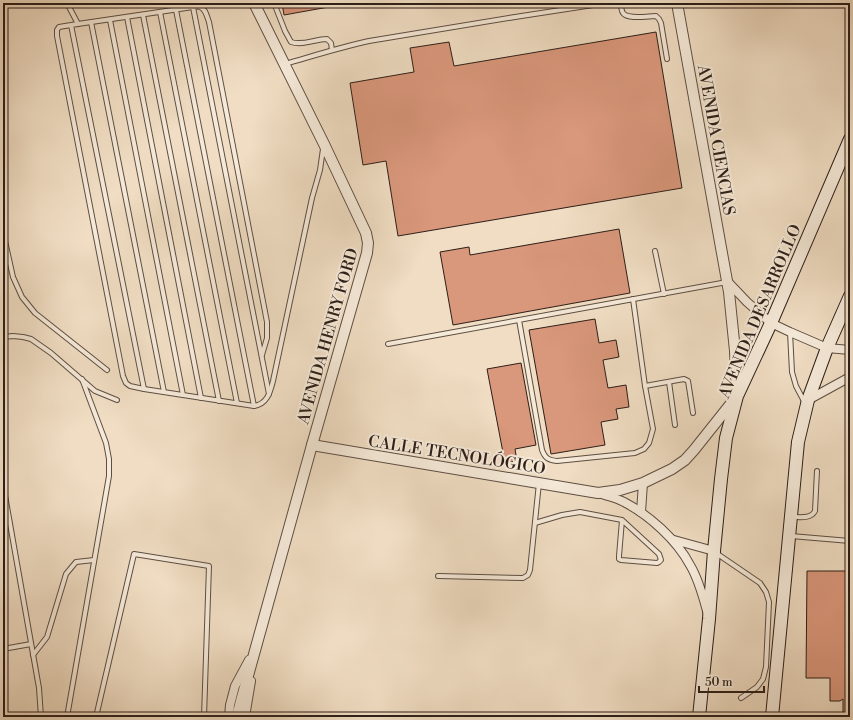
<svg xmlns="http://www.w3.org/2000/svg" width="853" height="720" viewBox="0 0 853 720" font-family="'Libre Bodoni',serif">
<style>
.building{fill:#d9977b;stroke:#2c1e18}
.lines{fill:none;stroke-linecap:round;stroke-linejoin:round}
.service-casing{stroke:#5d4e43;stroke-width:6}
.minor-casing{stroke:#5d4e43;stroke-width:10}
.tertiary-casing{stroke:#5d4e43;stroke-width:12}
.secondary-casing{stroke:#2c1e18;stroke-width:14}
.service{stroke:#f5e9d8;stroke-width:4}
.minor{stroke:#f5e9d8;stroke-width:8}
.tertiary{stroke:#f5e9d8;stroke-width:10}
.secondary{stroke:#f5e9d8;stroke-width:12}
.labels{text-anchor:middle;stroke-width:4;stroke-linejoin:round;paint-order:stroke}
.street-label{font-size:16px;fill:#2c1e18;stroke:#f5e9d8}
</style>
<rect width="100%" height="100%" fill="#f0ddc3"/>
<filter id="stains"><feTurbulence type="fractalNoise" baseFrequency=".005" numOctaves="4"/><feColorMatrix values="0 0 0 0 .2 0 0 0 0 .09 0 0 0 0 .02 0 0 0 .5 -.17"/></filter>
<radialGradient id="worn" r=".72"><stop offset=".6" stop-color="#630" stop-opacity="0"/><stop offset="1" stop-color="#630" stop-opacity=".3"/></radialGradient>
<!-- building -->
<g class="building">
<path d="M282 3H351L284 15Z"/>
<path d="M656 32 682 188 398 236 386 161 363 165 350 83 414 72 410 48 449 42 454 66Z"/>
<path d="M619 229 630 293 453 325 440 252 469 247 470 255Z"/>
<path d="M595 319 599 343 616 340 619 357 603 360 608 388 626 385 629 407 616 409 618 419 601 422 605 445 551 454 529 330Z"/>
<path d="M521 363 536 445 515 449 517 461 505 463 487 369Z"/>
<path d="M849 570H850V717H843V699L840 701H830V678H806L807 571H849Z"/>
</g>
<g class="lines">
<defs>
<g id="service">
<path d="M67 3 78 24"/>
<path d="M274 3 285 31 291 42C303 46 315 39 327 39L331 43 332 50"/>
<path d="M621 3C621 6 621 10 623 13 628 20 648 16 656 16L659 19 661 23 667 59"/>
<path d="M193 7 269 394"/>
<path d="M176 10 254 406"/>
<path d="M160 12 237 403"/>
<path d="M143 15 219 401"/>
<path d="M127 17 201 398"/>
<path d="M110 20 183 395"/>
<path d="M91 22 164 392"/>
<path d="M71 25 144 389 130 386 126 383 123 376 57 36V30L59 27 71 25 193 7C195 7 198 6 200 7 206 9 207 17 209 22L267 322V338L262 355"/>
<path d="M285 64C313 56 341 47 369 41L515 17 606 3"/>
<path d="M842 160 850 163"/>
<path d="M3 232 13 277 22 297 35 313 107 370"/>
<path d="M655 251 664 294"/>
<path d="M519 320 542 450C545 458 548 460 557 461L635 453 644 449 649 443 653 429 645 386 633 299"/>
<path d="M790 332 792 372 796 386 805 403"/>
<path d="M3 337 13 336 23 337 31 339 51 353 95 391 117 400"/>
<path d="M388 344 727 282"/>
<path d="M669 382 675 425"/>
<path d="M645 386 684 379 688 381 693 413"/>
<path d="M144 389 254 406C267 404 270 393 273 381L312 198 320 170 323 149"/>
<path d="M3 484 39 688 41 717"/>
<path d="M792 517C800 517 811 519 815 511L817 471"/>
<path d="M535 523 562 515 580 512 622 520 659 554 661 560 659 562 657 563 621 560 619 559V556L622 520"/>
<path d="M791 536 850 541"/>
<path d="M716 553 760 583 766 592 769 602 766 667 763 679 757 687 741 698"/>
<path d="M438 576 523 578 528 575 530 570 539 483"/>
<path d="M3 649 31 644"/>
<path d="M33 655 47 637 66 574 76 562 94 560"/>
<path d="M67 717 109 476V459L106 443 82 379"/>
<path d="M96 717 134 554 209 566 204 717"/>
</g>
<g id="minor">
<path d="M728 282 747 302 771 323 790 332 827 348 850 350"/>
<path d="M808 400 850 377"/>
<path d="M599 493C607 496 617 498 624 502 649 515 677 540 690 565 698 578 703 596 707 611"/>
<path d="M641 512 643 483"/>
<path d="M674 540 714 551"/>
<path d="M229 717 230 705 235 686 249 660"/>
<path d="M245 717 251 681"/>
</g>
<g id="tertiary">
<path d="M312 445 598 493 620 490 643 483 672 469 685 460 694 450 737 396 735 351 729 292 677 3"/>
<path d="M237 717 241 701 312 445 367 253 368 243 366 233 324 144 254 3"/>
</g>
<g id="secondary">
<path d="M699 717 709 619 714 551 721 479 726 438 737 396 771 323 850 139"/>
<path d="M772 717 798 442 808 400 827 348 850 296"/>
</g>
</defs>
<!-- service casing -->
<use href="#service" class="service-casing"/>
<!-- minor casing -->
<use href="#minor" class="minor-casing"/>
<!-- tertiary casing -->
<use href="#tertiary" class="tertiary-casing"/>
<!-- secondary casing -->
<use href="#secondary" class="secondary-casing"/>
<!-- service -->
<use href="#service" class="service"/>
<!-- minor -->
<use href="#minor" class="minor"/>
<!-- tertiary -->
<use href="#tertiary" class="tertiary"/>
<!-- secondary -->
<use href="#secondary" class="secondary"/>
</g>
<g class="labels">
<!-- street labels -->
<g class="street-label">
<text transform="translate(717 140) rotate(80)" y="6">AVENIDA CIENCIAS</text>
<text transform="translate(759 311) rotate(-67)" y="6">AVENIDA DESARROLLO</text>
<text transform="translate(327 336) rotate(-74)" y="6">AVENIDA HENRY FORD</text>
<text transform="translate(457 454) rotate(9)" y="6">CALLE TECNOLÓGICO</text>
</g>
</g>
<!-- margin -->
<rect width="853" height="720" fill="none" stroke="#f0ddc3" stroke-width="16"/>
<rect x="4" y="4" width="845" height="712" fill="none" stroke="#2c1e18" stroke-width="2"/>
<rect x="8" y="8" width="837" height="704" fill="none" stroke="#2c1e18"/>
<!-- scale -->
<path d="M699 686v6h65v-6" fill="none" stroke="#2c1e18" stroke-width="2"/>
<text x="705" y="686" font-size="12" fill="#2c1e18" stroke="#f5e9d8" stroke-width="3" paint-order="stroke">50 m</text>
<rect width="100%" height="100%" filter="url(#stains)"/>
<rect width="100%" height="100%" fill="url(#worn)"/>
</svg>
